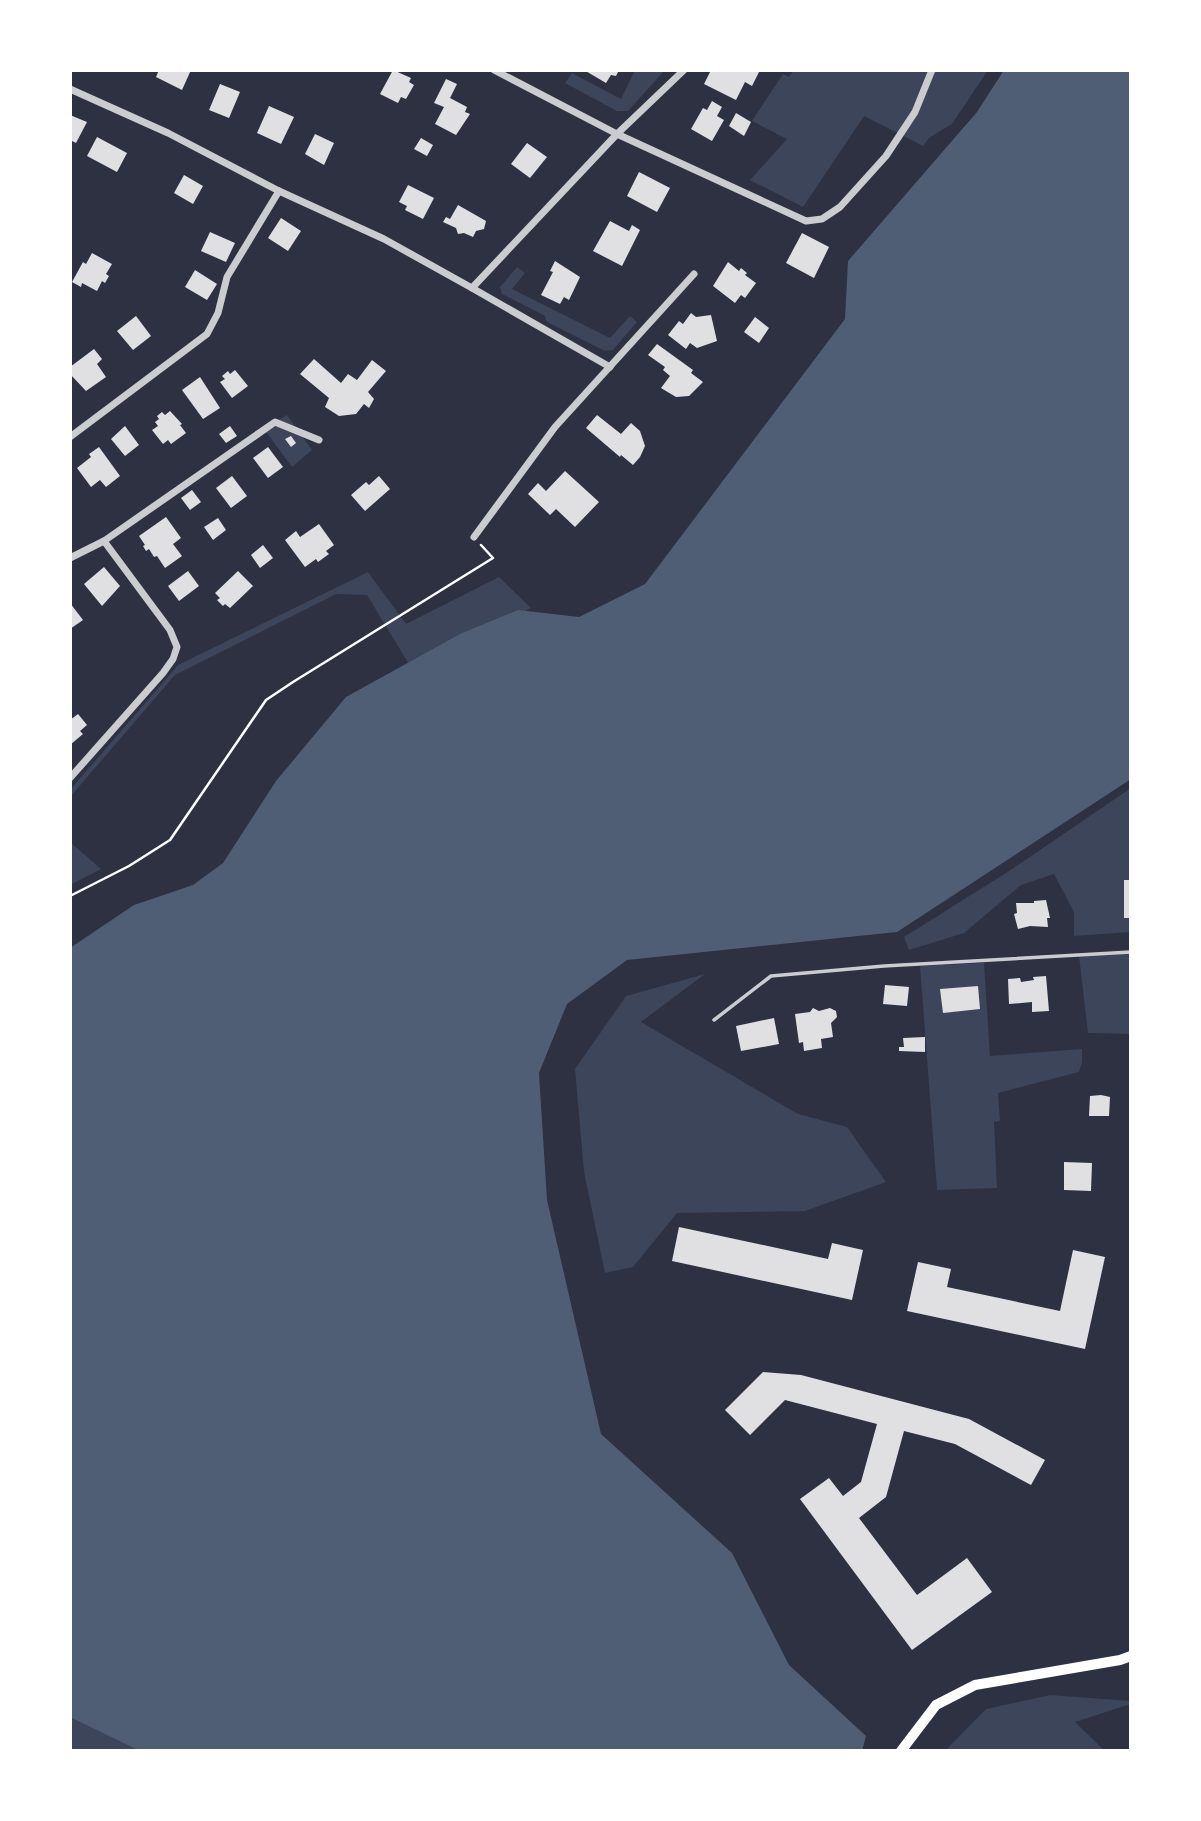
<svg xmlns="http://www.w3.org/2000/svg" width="1201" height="1821" viewBox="0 0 1201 1821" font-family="'PT Sans Narrow',sans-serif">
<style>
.green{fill:#3c4559}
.water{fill:#4f5d75}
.building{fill:#e0e0e3}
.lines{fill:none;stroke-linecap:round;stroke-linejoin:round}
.path{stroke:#fff;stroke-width:2.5}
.service{stroke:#caccd0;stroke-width:3.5}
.minor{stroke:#caccd0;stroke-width:7}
.secondary{stroke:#fff;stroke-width:10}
</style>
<rect width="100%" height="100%" fill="#2d3142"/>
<!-- green -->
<g class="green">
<path d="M635 70H665L628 111H617L565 83 572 73 621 99Z"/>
<path d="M794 70H988L952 124 929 138 923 146 864 116 803 207 750 180 787 139 752 121 783 74 789 77Z"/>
<path d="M517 267 525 273 512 289 610 338 630 316 637 322 613 350 605 351 549 323 546 321 545 316 502 294 500 287Z"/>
<path d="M287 415 312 450 292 467 264 429Z"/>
<path d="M368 572 406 624 499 577 531 608 461 642 413 671 367 595 336 594 175 675 70 797V790L178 665Z"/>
<path d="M1131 788V932L1074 936V912L1054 874 1021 885 964 933 909 950 904 937 1006 873Z"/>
<path d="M70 842 101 869 70 885Z"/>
<path d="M1131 952V1034L1088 1033 1079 956Z"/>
<path d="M984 963 990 1056 1082 1049V1062L1079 1072 998 1093 1000 1121 994 1122 997 1188 937 1190 920 966Z"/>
<path d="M705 974 641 1022 798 1114 847 1127 886 1182 805 1211 677 1213 633 1267 605 1273 584 1172 575 1069 626 996Z"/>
<path d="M1050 1695 1131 1701V1704L1075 1722 1105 1751H945L986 1709Z"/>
<path d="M70 1707 140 1751H70Z"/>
</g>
<!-- water -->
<path class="water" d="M1004 70H1131V779L897 932 627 960 567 1004 539 1073 547 1200 601 1434 732 1553 789 1665 866 1736 862 1751H140L70 1717V948L134 905 193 885 223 863 276 781 346 697 460 634 518 610 579 617 645 584 845 319 848 261 977 112Z"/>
<!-- building -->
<g class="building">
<path d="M159 70H191L182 90 156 77Z"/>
<path d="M393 70 411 78 409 82 414 85 406 99 401 97 398 103 380 94Z"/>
<path d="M584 70H619L616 76 611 75 606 83Z"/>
<path d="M711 70 715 72 716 70H760L752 86 745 82 736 100 704 84Z"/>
<path d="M446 79 457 84 450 98 467 107 465 112 470 114 456 135 435 124 444 107 434 103Z"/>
<path d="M220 84 240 92 229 118 209 110Z"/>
<path d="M712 101 722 107 717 116 724 120 712 141 691 129 703 108 707 110Z"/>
<path d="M269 106 294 117 281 144 257 133Z"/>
<path d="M736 113 751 122 744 136 729 126Z"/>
<path d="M70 115 87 122 76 143 70 140Z"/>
<path d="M315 134 334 143 324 165 305 154Z"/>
<path d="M97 137 127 153 117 172 87 156Z"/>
<path d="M421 138 433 145 427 156 414 149Z"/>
<path d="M527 143 547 157 530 178 511 164Z"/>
<path d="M639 172 670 188 657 212 627 196Z"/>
<path d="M184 175 203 186 193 204 174 193Z"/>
<path d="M408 185 434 198 423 219 405 210 407 206 399 202Z"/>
<path d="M458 205 486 221 484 229 476 231 473 237 464 233 458 234 456 228 443 222 446 217 450 219Z"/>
<path d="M281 218 301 231 288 251 268 238Z"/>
<path d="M610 221 629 231 632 225 640 230 622 266 593 251Z"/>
<path d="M210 232 235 243 226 262 201 251Z"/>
<path d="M802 233 829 247 814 278 786 263Z"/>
<path d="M92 253 112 264 106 274 109 276 105 283 102 281 97 291 82 283 81 287 72 282 83 262 86 264Z"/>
<path d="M555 261 580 277 569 300 564 297 560 304 541 295 553 272 550 271Z"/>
<path d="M728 262 739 271 741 268 747 273 745 275 756 283 745 298 741 295 735 303 713 286Z"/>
<path d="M195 270 217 284 207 300 185 287Z"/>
<path d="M691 313 696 317 711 315 717 341 697 348 690 343 686 349 668 335 679 321 683 324Z"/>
<path d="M136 316 151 336 133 350 117 331Z"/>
<path d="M755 317 769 328 759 343 744 332Z"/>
<path d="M657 344 693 370 691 373 703 382 689 396 676 397 661 388 670 376 663 370 665 367 648 355Z"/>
<path d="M94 349 102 359 97 364 106 377 86 391 70 374V367Z"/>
<path d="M314 359 341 383 348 374 357 380 372 360 386 371 368 392 374 399 369 408 364 404 356 414 339 416 325 407 329 398 300 374Z"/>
<path d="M235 370 248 386 232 398 220 382 225 379 222 376 228 371 230 374Z"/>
<path d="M200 377 220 408 203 419 182 390Z"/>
<path d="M170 411 182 424 180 425 186 433 171 444 168 440 163 444 152 430 158 426 155 422 159 419 157 416 162 412 165 415Z"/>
<path d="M597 415 621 434 631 423 640 431 645 446 640 457 633 465 621 455 620 457 586 428Z"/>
<path d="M125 426 139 445 125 456 111 439Z"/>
<path d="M230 426 237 436 226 443 219 434Z"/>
<path d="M291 436 296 443 291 447 285 439Z"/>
<path d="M99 447 120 476 106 487 100 480 91 487 77 468 91 457 89 454Z"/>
<path d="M268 447 283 467 268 478 253 458Z"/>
<path d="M565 471 599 502 575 527 556 509 550 515 528 494 538 483 546 491Z"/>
<path d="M232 476 247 496 231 508 216 488Z"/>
<path d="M379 476 390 489 365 511 351 495 366 482 369 485Z"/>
<path d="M192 490 201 502 190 510 181 498Z"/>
<path d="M166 517 181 538 173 544 182 556 165 568 157 556 154 557 149 549 146 551 143 546 145 545 139 536Z"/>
<path d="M218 518 226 530 213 540 204 527Z"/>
<path d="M319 524 334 545 326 551 329 554 318 562 316 559 305 567 285 540 296 531 300 537Z"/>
<path d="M263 545 273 558 260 568 251 555Z"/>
<path d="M104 567 120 586 102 606 84 584Z"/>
<path d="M188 571 199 586 179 601 168 586Z"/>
<path d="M238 571 253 586 230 608 225 604 223 606 217 600 220 598 215 593Z"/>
<path d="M70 603 83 620 70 629Z"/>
<path d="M78 714 87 725 80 731 83 734 70 745V720Z"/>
<rect x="1124" y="880" width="7" height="38"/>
<path d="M1046 900 1050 918H1047L1048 927 1030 926 1018 929 1014 914 1017 913 1016 903H1034V901Z"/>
<path d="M1046 976 1049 1011 1032 1012V1002L1009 1004 1008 979 1020 978 1021 982 1034 980 1033 977Z"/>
<path d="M885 985 909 987 907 1006 883 1004Z"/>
<path d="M978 986 980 1009 943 1013 940 989Z"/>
<path d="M813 1008 819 1011 830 1008 836 1011 837 1017 831 1023 833 1037 821 1039 822 1048 804 1051 803 1042 799 1043 795 1014 810 1012Z"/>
<path d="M774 1018 779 1044 741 1051 736 1026Z"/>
<path d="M925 1037V1052L899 1051V1047H904L903 1038Z"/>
<path d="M1101 1095 1110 1097 1109 1116H1089L1090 1096Z"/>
<path d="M1064 1162 1092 1163 1091 1191 1064 1190Z"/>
<path d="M679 1227 828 1259 832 1243 863 1250 852 1300 672 1261Z"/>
<path d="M1073 1250 1105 1257 1085 1349 907 1311 918 1262 951 1269 947 1287 1060 1311Z"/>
<path d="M763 1372 801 1375 969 1419 1045 1460 1031 1485 955 1444 904 1431 886 1497 859 1518 917 1595 967 1558 992 1592 912 1650 800 1499 829 1478 843 1496 861 1482 877 1424 785 1400 750 1435 725 1410Z"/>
</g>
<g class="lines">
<!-- path -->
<path class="path" d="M70 896 129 866 170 840 266 700 293 682 493 558 481 545"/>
<!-- service -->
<path class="service" d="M714 1020 771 976 884 966 1131 952"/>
<!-- minor -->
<g class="minor">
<path d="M494 70 617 134 806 221 822 219 840 207 886 156 915 112 932 70"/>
<path d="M70 89 168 133 279 191 384 239 472 288 617 134 684 70"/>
<path d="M472 288 610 367"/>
<path d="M70 437 207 334 218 313 227 277 279 191"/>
<path d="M474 537 555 427 694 274"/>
<path d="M70 558 104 541 275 422 319 440"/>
<path d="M70 778 163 673 173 659 177 647 170 630 104 541"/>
</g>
<!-- secondary -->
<path class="secondary" d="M901 1751 936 1705 975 1685 1120 1660 1131 1656"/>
</g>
<!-- border -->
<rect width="1201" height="1821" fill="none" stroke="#ffffff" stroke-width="144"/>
</svg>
